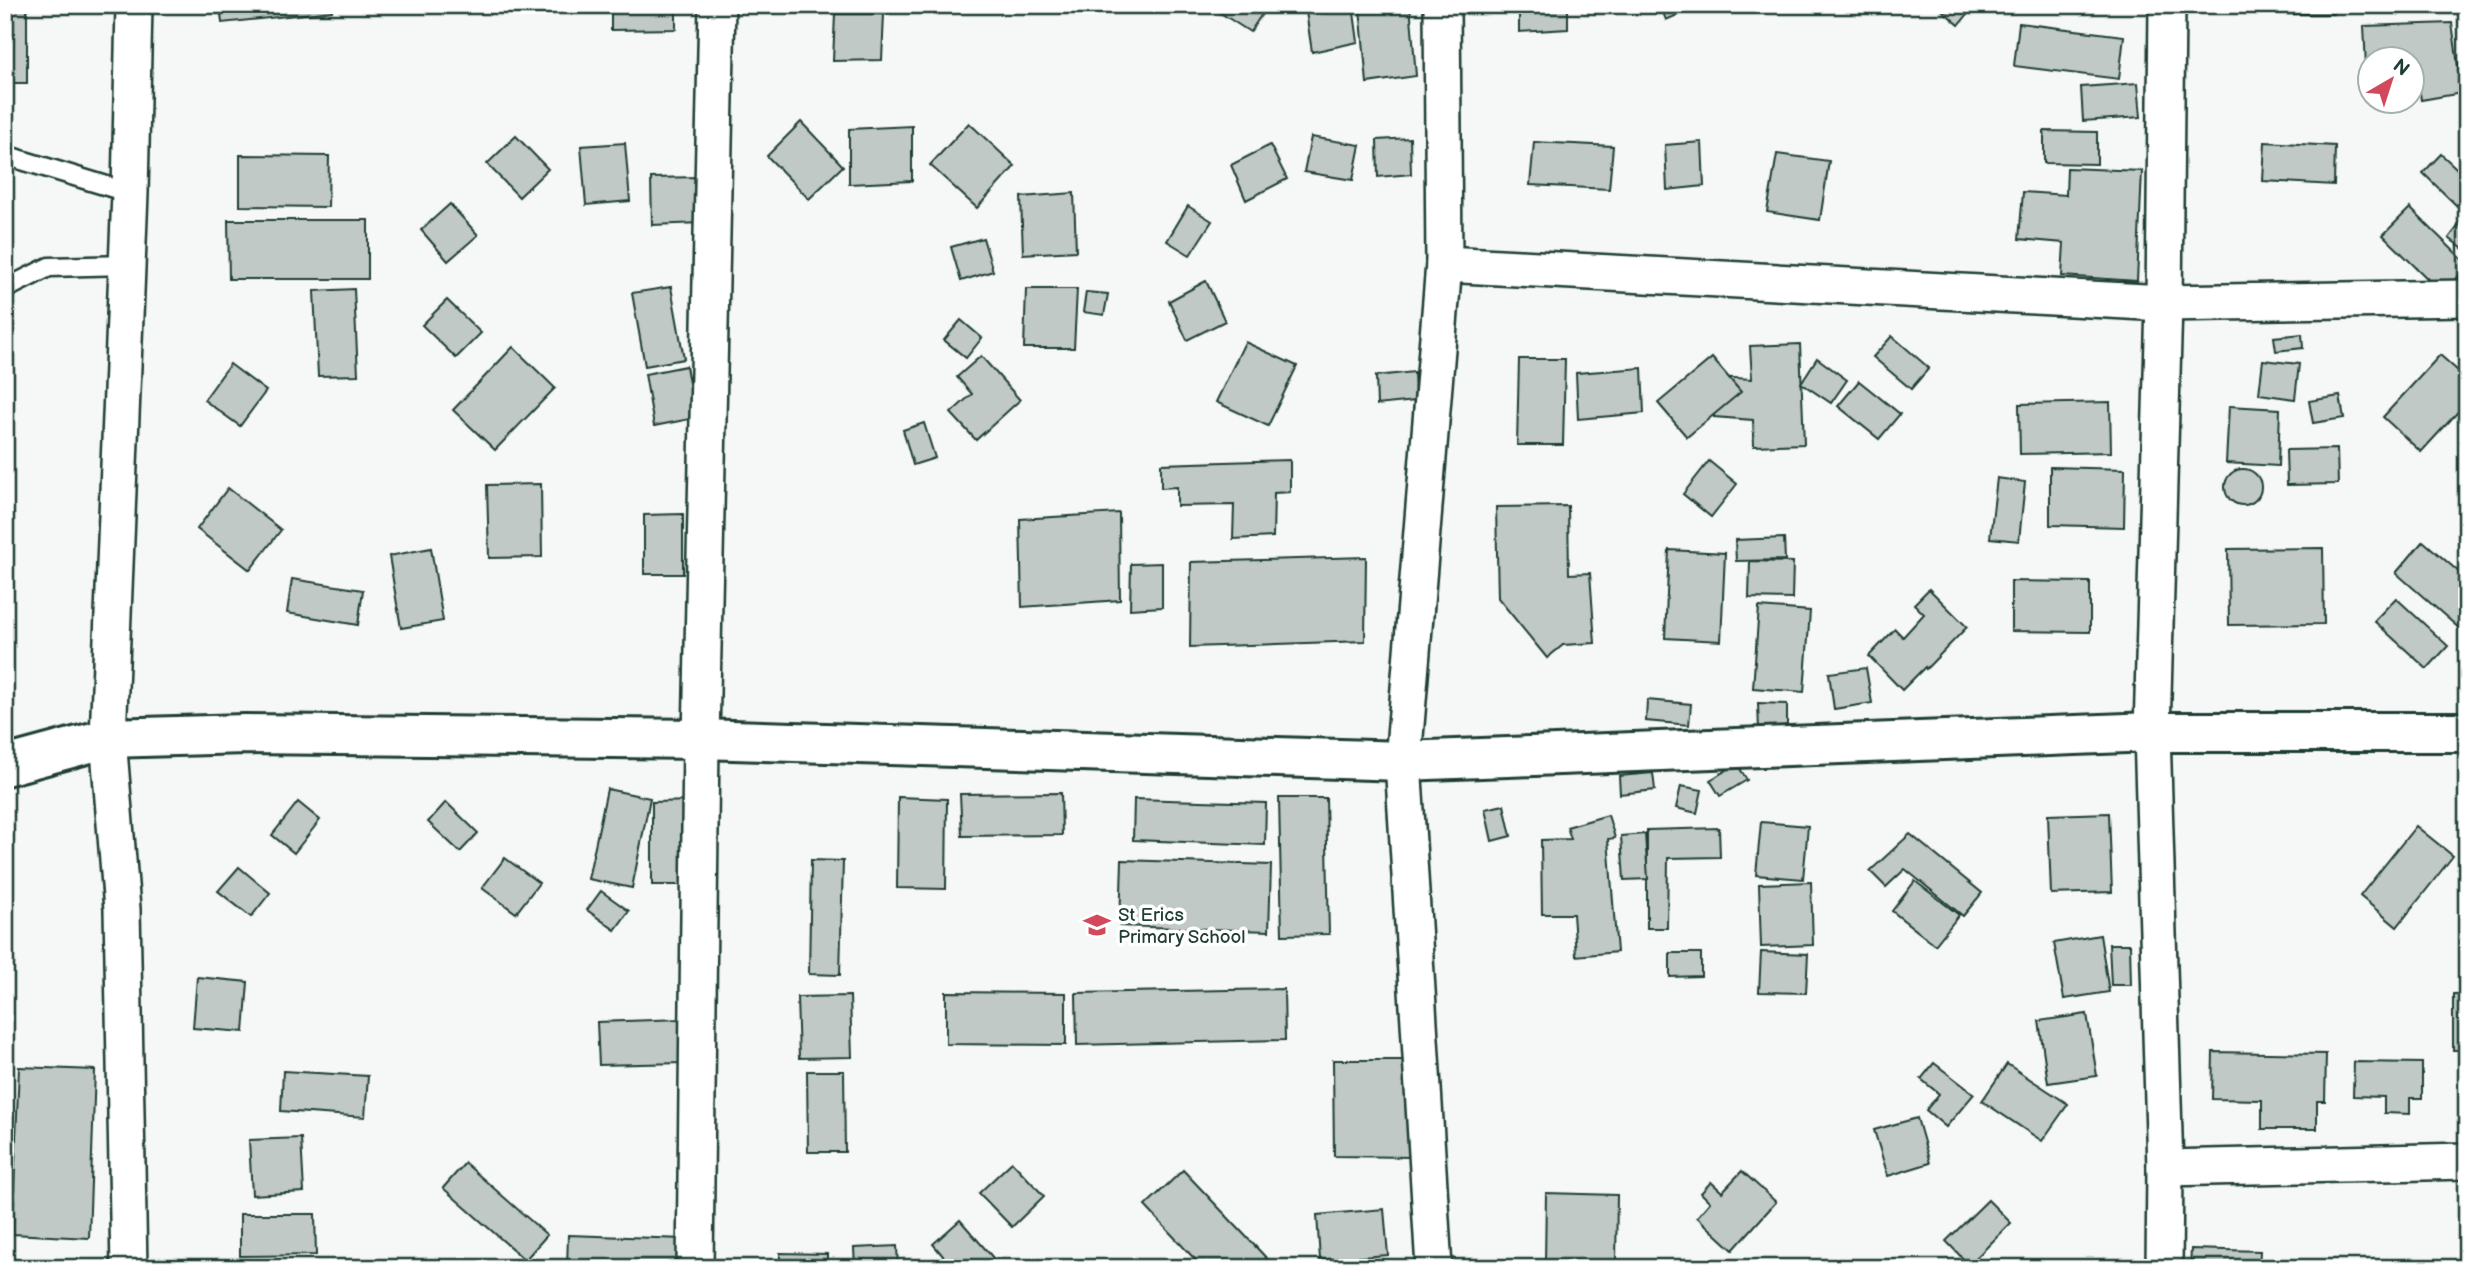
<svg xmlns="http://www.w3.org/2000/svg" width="2472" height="1273" viewBox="0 0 2472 1273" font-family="'Balsamiq Sans',sans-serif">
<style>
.building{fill:#c0c9c6;stroke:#1f3d34;stroke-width:2}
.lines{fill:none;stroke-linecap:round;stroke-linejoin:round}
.lane-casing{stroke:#1f3d34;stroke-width:23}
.street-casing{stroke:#1f3d34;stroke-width:40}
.secondary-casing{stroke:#1f3d34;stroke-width:44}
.lane{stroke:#fff;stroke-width:18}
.street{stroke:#fff;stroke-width:35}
.secondary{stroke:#fff;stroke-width:38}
.labels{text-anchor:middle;stroke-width:7;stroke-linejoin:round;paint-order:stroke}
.poi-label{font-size:19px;fill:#1f3d34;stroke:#fff;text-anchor:start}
</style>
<rect width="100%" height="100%" fill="#f6f7f7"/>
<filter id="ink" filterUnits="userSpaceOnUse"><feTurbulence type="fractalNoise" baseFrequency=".0143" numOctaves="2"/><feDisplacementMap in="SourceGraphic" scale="14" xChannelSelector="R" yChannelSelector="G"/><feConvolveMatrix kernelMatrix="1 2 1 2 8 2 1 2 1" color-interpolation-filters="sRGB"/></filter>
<g filter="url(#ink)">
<!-- building -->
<g class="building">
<rect x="5" y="5" width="22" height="78"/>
<path d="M220 5H332V11L222 23Z"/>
<path d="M611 5H676V29L611 30Z"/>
<path d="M1212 5H1268L1250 32 1211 7Z"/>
<path d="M1305 5H1353L1358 42 1312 52Z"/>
<path d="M1383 5H1410L1416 76 1367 83 1360 8Z"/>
<path d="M1519 5H1568V29L1519 32Z"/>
<path d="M1660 5H1701L1666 20Z"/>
<path d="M1936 5H1975L1959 25Z"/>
<rect x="2266" y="5" width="67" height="9"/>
<path d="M2403 5H2467V8L2403 10Z"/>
<path d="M835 14H884L882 60 833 61Z"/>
<path d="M2019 23 2124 36 2119 79 2014 66Z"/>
<path d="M2452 23 2462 93 2421 100 2416 66H2412V60H2370V67H2366L2364 26Z"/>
<path d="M2138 83 2141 117 2083 121 2081 87Z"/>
<path d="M801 122 843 166 809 199 767 156Z"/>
<path d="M969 123 1015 166 977 208 930 165Z"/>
<path d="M912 126V181L849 184V129Z"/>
<path d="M2044 131 2097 132V164L2044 163Z"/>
<path d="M516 136 548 169 519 197 487 164Z"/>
<path d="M1311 137 1360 145 1353 180 1304 172Z"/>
<path d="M1410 138 1411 174 1378 177 1377 140Z"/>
<path d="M1534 142 1613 146 1609 189 1530 185Z"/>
<path d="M1702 142 1704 186 1667 190 1665 145Z"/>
<path d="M2265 142 2335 146 2334 185 2263 181Z"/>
<path d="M625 143 630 201 586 205 581 146Z"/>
<path d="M1270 145 1287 179 1246 200 1231 165Z"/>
<path d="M1777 154 1829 161 1820 220 1767 212Z"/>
<path d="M2441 154 2467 178V195L2457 206 2423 173Z"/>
<path d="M240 155 329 156 328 207 240 206Z"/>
<path d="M2067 168 2142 171 2137 281 2062 276 2064 243 2019 239 2023 192 2066 195Z"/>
<path d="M700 177 701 223 652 225 651 178Z"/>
<path d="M1074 193 1076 251 1023 254 1021 197Z"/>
<path d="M450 204 478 235 448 261 421 230Z"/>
<path d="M1188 206 1212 221 1190 255 1167 241Z"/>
<path d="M2410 208 2467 264V268L2442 293 2383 235Z"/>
<path d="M2467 215V252L2449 238Z"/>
<path d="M228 220H368V279H229Z"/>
<path d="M983 238 993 271 961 281 951 247Z"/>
<path d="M1206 281 1225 321 1187 340 1169 301Z"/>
<path d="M671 287 684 359 645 366 632 293Z"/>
<path d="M354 289 358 375 318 376 314 291Z"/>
<path d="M1026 289H1077L1074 348H1024Z"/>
<path d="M1086 292 1108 294 1104 315 1083 312Z"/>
<path d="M447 300 481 333 456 358 422 325Z"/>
<path d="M961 320 982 338 966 358 944 340Z"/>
<path d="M2302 334 2303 348 2276 351 2274 337Z"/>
<path d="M1892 336 1929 368 1911 389 1873 357Z"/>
<path d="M1245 342 1297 366 1268 426 1216 402Z"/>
<path d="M1800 344 1804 444 1754 446 1753 420 1714 417 1716 377 1752 379 1750 346Z"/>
<path d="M513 347 555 388 495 450 453 410Z"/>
<path d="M2440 355 2467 379V402L2421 452 2383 417Z"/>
<path d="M981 356 1020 400 976 440 951 413 972 394 957 377Z"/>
<path d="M1712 358 1741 392 1687 437 1658 403Z"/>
<path d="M1817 358 1847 380 1831 403 1801 383Z"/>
<path d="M1519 359H1565L1563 445H1517Z"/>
<path d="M2263 360 2299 364 2295 399 2259 394Z"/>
<path d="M230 364 266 391 240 426 204 400Z"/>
<path d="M686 366 695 418 654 426 645 374Z"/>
<path d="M1642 368 1644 413 1578 419 1576 373Z"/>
<path d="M1414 372 1415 401 1377 405 1376 376Z"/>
<path d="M1859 381 1900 414 1879 439 1838 406Z"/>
<path d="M2340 396 2344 418 2313 423 2309 401Z"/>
<path d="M2110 402 2111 452 2020 454 2019 404Z"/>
<path d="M2229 406 2280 409 2278 466 2226 463Z"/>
<path d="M924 423 935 458 913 465 903 430Z"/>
<path d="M2337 449 2338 484 2287 485 2286 450Z"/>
<path d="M1290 460V492L1274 493 1273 537 1233 539 1234 505 1177 506V487L1161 488V464Z"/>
<path d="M1709 461 1737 484 1711 517 1683 494Z"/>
<path d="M2050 467 2125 469 2124 527 2050 525Z"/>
<circle cx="2243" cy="487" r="18"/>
<path d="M1997 478 2025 482 2019 541 1990 538Z"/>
<path d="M541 484 542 557 489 558 487 485Z"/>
<path d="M228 488 281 530 250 570 197 529Z"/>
<path d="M1568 506 1569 574 1590 573 1595 643 1563 645 1547 658 1498 598 1496 507Z"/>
<path d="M1119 513 1120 600 1022 607 1020 519Z"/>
<path d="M683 514V574H644V515Z"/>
<path d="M1784 538 1785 560 1736 561 1735 540Z"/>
<path d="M2423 541 2467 579V621L2460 629 2396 573Z"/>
<path d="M431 548 443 621 401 628 389 556Z"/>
<path d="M2323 548 2324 624 2229 625 2228 549Z"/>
<path d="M1669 550 1725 553 1721 641 1665 638Z"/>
<path d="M1366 557 1365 641 1190 647 1191 562Z"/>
<path d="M1750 561 1793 562 1792 599 1749 598Z"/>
<path d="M1162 563V607L1130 609 1131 564Z"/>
<path d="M292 579 363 590 358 625 287 613Z"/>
<path d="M2011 581 2090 582V632L2011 631Z"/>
<path d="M1929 589 1967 627 1926 669 1925 667 1902 690 1869 656 1895 629 1903 637 1924 614 1914 604Z"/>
<path d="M2396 598 2448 646 2427 669 2374 621Z"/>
<path d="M1759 607 1810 611 1804 692 1753 688Z"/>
<path d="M1866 668 1872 703 1834 709 1829 673Z"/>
<path d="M1647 700 1691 704 1689 725 1646 721Z"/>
<path d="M1758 703 1787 704V731H1759Z"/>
<path d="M1737 764 1747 780 1720 796 1710 780Z"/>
<path d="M1653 773 1655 790 1620 794 1619 776Z"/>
<path d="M1681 786 1702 790 1697 813 1676 808Z"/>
<path d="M607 789 650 798 632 888 588 879Z"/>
<path d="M1061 793 1062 835 962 836 960 794Z"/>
<path d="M898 797 947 799 946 889 897 888Z"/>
<path d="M1279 798H1326L1329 934 1282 935Z"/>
<path d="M1134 799 1266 803 1265 845 1133 840Z"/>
<path d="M696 801 697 885H652V802Z"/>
<path d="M298 802 320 820 294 853 272 835Z"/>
<path d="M446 802 478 833 460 852 428 822Z"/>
<path d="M1504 805 1511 836 1492 841 1485 809Z"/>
<path d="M2109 813 2112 892 2051 894 2048 815Z"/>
<path d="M1608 815 1615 838 1608 839 1617 952 1576 956 1573 914H1542L1541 840 1571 839 1567 827Z"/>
<path d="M1761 822 1808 826 1803 879 1756 875Z"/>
<path d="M2416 826 2453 856 2397 927 2360 896Z"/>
<path d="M1719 828 1720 857 1668 858 1667 928H1647V830Z"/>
<path d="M1645 834 1648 879 1624 880 1621 836Z"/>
<path d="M1910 834 1982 893 1963 916 1905 869 1886 887 1870 871Z"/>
<path d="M505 858 539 883 516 913 482 888Z"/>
<path d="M811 860 843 861 840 975 809 974Z"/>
<path d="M1122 860 1271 865 1269 931 1120 926Z"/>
<path d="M239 867 270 893 251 917 218 891Z"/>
<path d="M1915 881 1959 915 1935 945 1892 911Z"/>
<path d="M1811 882 1813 945 1761 947 1759 884Z"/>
<path d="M601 891 629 911 615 930 587 910Z"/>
<path d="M2100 935 2109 992 2064 999 2054 943Z"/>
<path d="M2109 944H2130L2131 985H2111Z"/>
<path d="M1761 952 1808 954 1806 993 1759 992Z"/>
<path d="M1670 953H1701V976L1670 977Z"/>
<path d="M197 977 248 982 244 1032 193 1028Z"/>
<path d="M1284 989 1285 1040 1077 1045 1076 993Z"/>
<path d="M946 992 1066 993V1045L946 1044Z"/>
<rect x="2453" y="994" width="14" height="56"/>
<path d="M850 996 852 1057 799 1058 797 997Z"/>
<path d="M2087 1014 2097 1076 2048 1083 2039 1021Z"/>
<path d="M682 1019 683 1063 599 1065 597 1022Z"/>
<path d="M2213 1052 2326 1054 2325 1101H2317V1129H2262V1100L2212 1099Z"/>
<path d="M1333 1060H1411V1157L1334 1156Z"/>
<path d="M2354 1062 2422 1063V1098H2410V1114L2384 1113V1097L2353 1096Z"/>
<path d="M1934 1063 1974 1094 1946 1127 1926 1110 1939 1094 1921 1079Z"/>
<path d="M2007 1064 2068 1104 2042 1141 1982 1101Z"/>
<path d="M19 1067 95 1070 89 1238 12 1234Z"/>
<path d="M283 1071 368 1076 365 1117 281 1111Z"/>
<path d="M807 1071H844L845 1152H808Z"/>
<path d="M1917 1118 1930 1163 1888 1176 1874 1130Z"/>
<path d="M301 1138 304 1192 252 1195 249 1140Z"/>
<path d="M1012 1162 1044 1196 1012 1227 979 1193Z"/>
<path d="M465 1163 547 1235 525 1260 443 1188Z"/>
<path d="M1183 1170 1272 1264 1267 1268H1203L1145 1206Z"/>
<path d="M1742 1171 1776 1202 1733 1250 1697 1217 1710 1202 1701 1193 1711 1182 1722 1192Z"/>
<path d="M1546 1193 1617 1195 1616 1264 1545 1263Z"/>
<path d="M1988 1200 2011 1223 1969 1265 1946 1241Z"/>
<path d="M1384 1209 1388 1255 1320 1260 1317 1215Z"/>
<path d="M240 1214H315L316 1255 240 1256Z"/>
<path d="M960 1220 994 1259 983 1268H953L933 1244Z"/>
<path d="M568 1235 685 1239 684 1268H567Z"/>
<path d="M897 1246 898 1268H855L854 1248Z"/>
<path d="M2191 1249 2260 1251 2259 1268H2190Z"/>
<path d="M780 1253 827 1254V1268H780Z"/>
</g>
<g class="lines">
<defs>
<g id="lane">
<path d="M5 155 130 193"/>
<path d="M5 289 49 267 127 265"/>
</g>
<g id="street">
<path d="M1444 264 2164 303 2467 298"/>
<path d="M2165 1168 2467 1161"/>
<path d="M129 1268 122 909 108 738 130 193 134 5"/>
<path d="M695 1268 701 739 717 5"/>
<path d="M1434 1268 1403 761 1444 264 1442 5"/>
<path d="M2164 1268 2165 1168 2152 732 2164 303 2167 5"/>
</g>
<path id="secondary" d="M5 766 108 738 245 734 701 739 1403 761 2152 732H2467"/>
</defs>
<!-- lane casing -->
<use href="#lane" class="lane-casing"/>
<!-- street casing -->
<use href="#street" class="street-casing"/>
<!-- secondary casing -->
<use href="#secondary" class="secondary-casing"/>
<!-- lane -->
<use href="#lane" class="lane"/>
<!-- street -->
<use href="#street" class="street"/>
<!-- secondary -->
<use href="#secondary" class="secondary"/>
</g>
</g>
<!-- icons -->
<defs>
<symbol id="school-bare" viewBox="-9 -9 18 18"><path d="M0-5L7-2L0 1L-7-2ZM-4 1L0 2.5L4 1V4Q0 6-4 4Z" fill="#d1495b" stroke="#fff" stroke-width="2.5" paint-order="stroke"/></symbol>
</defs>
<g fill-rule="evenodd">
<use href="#school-bare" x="1078" y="906" width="38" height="38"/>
</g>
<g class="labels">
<!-- poi labels -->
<g class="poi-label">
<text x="1118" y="921">St Erics<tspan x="1118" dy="22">Primary School</tspan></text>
</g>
</g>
<!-- margin -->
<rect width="2472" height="1273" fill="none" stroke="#fff" stroke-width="28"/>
<rect x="14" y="14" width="2444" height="1245" fill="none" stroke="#1f3d34" stroke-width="2.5" filter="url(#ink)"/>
<!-- north arrow -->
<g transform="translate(2391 80) rotate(39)"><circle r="33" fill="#ffffff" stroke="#a5b1ae" stroke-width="2"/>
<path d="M0-5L12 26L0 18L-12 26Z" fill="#d1495b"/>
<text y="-10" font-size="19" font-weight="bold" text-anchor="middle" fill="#1f3d34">N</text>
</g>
</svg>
